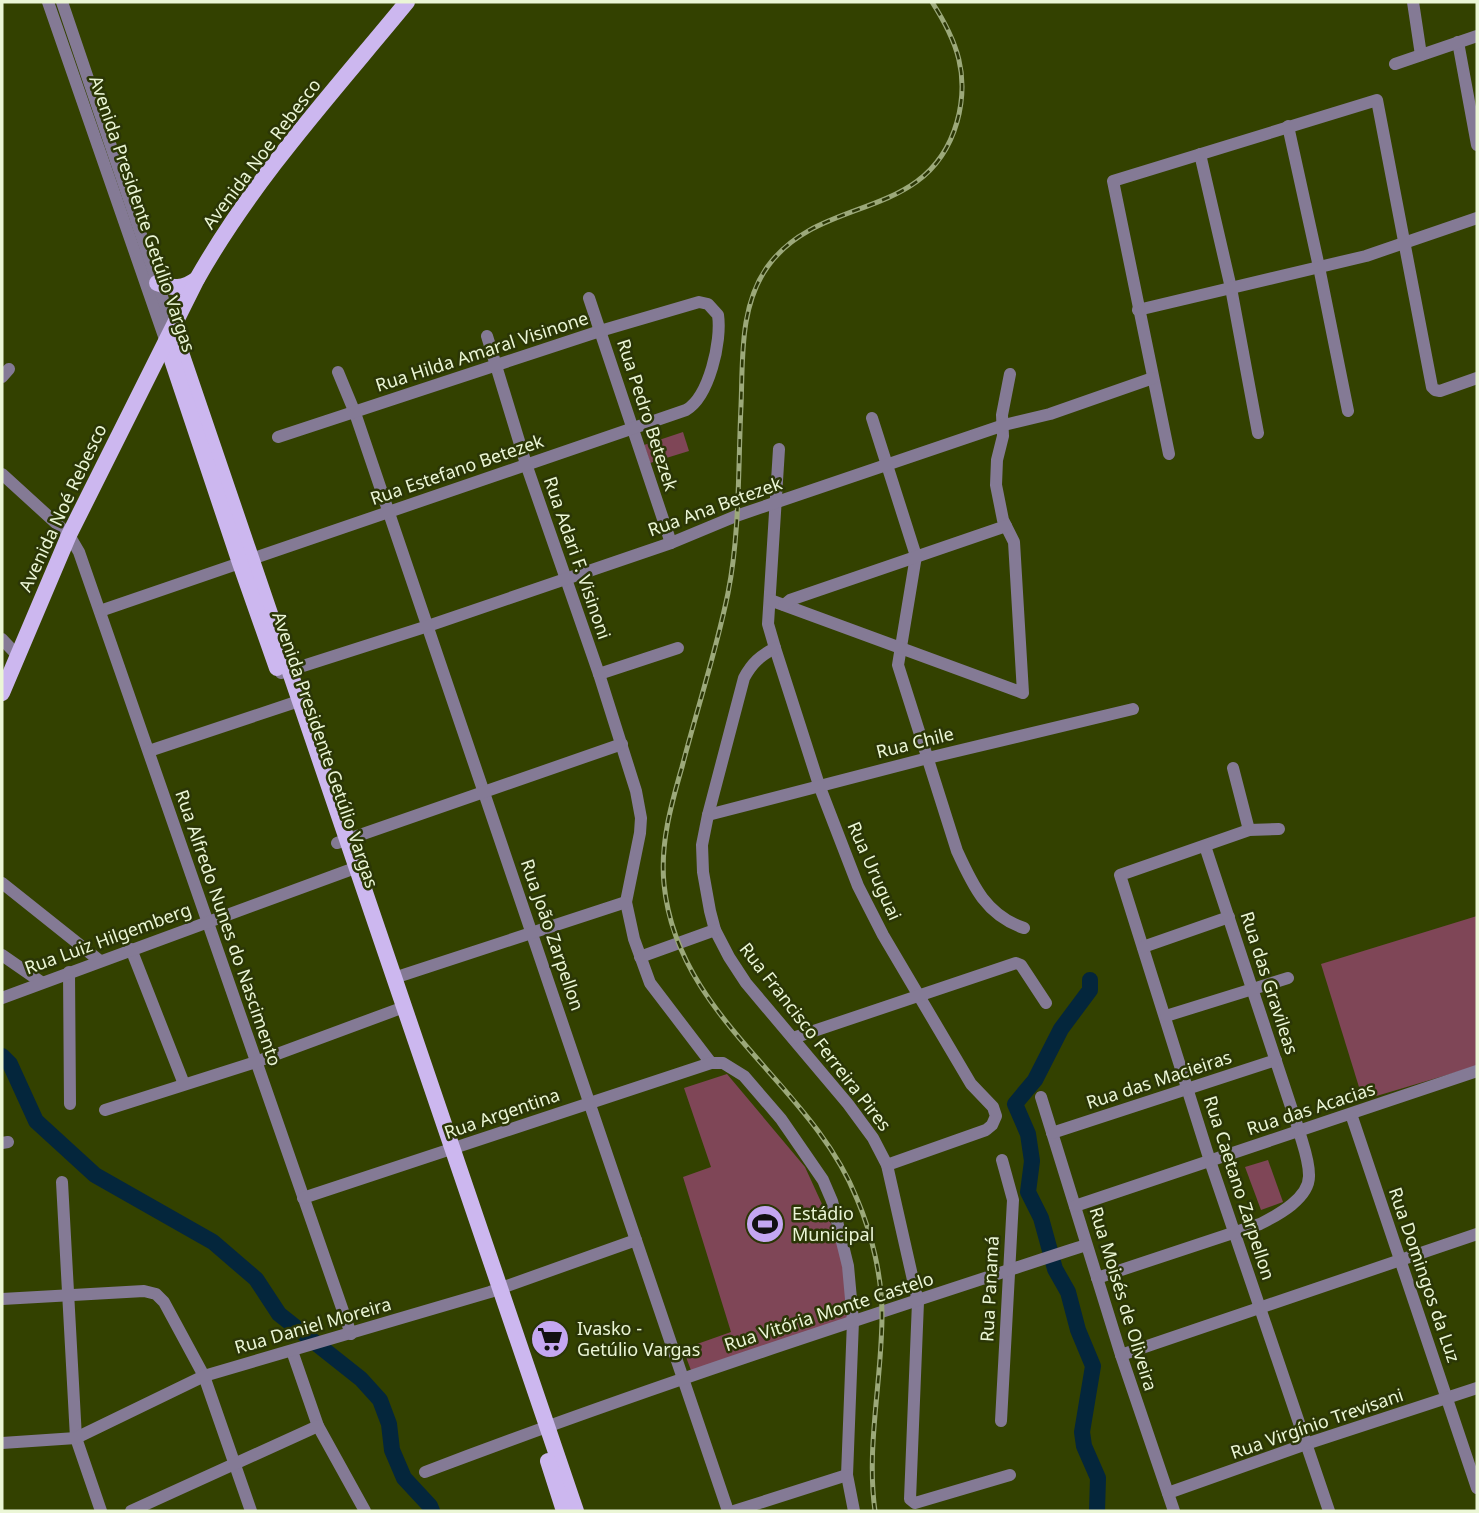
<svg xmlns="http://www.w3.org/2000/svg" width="1479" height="1513" viewBox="0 0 1479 1513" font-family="'Noto Sans',sans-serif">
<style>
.green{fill:#7f4657}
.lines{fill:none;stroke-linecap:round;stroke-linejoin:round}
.river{stroke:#04263c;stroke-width:16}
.minor{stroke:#847a95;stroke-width:12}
.major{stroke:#ccb7ef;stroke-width:16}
.rail-casing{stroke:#9ca97a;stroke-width:5}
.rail{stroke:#2b3606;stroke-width:2.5;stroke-dasharray:8;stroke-linecap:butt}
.labels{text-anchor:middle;stroke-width:5;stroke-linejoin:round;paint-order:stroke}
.street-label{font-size:18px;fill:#ebf6d6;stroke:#2b3606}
.poi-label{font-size:18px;fill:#ebf6d6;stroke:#2b3606;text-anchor:start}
</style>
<rect width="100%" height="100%" fill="#334100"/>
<!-- green -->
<g class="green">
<path d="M683 432 689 451 650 463 644 445Z"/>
<path d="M1477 916V1066L1363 1100 1321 964Z"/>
<path d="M727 1074 805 1167 838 1239 851 1317 692 1373 683 1349 731 1332 683 1177 711 1167 684 1088Z"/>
<path d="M1268 1160 1283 1202 1261 1210 1245 1167Z"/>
</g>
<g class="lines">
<!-- river -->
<g class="river">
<path d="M1090 980V990L1061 1029 1035 1080 1015 1104 1028 1134 1032 1161 1028 1192 1041 1218 1055 1269 1068 1292 1078 1330 1093 1366 1082 1432 1084 1446 1098 1478 1097 1511"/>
<path d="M2 1056 10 1064 36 1121 95 1175 213 1242 256 1279 279 1314 361 1379 380 1400 389 1424 392 1450 404 1478 430 1506 432 1511"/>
</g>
<!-- minor -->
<g class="minor">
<path d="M48 2 166 342"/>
<path d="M62 2 173 329"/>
<path d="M1413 2 1421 55"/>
<path d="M1458 42 1477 145"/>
<path d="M1395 64 1477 36"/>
<path d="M1288 126 1319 267 1348 411"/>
<path d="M1200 154 1231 288 1258 433"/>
<path d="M589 298 671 543"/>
<path d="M1138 310 1366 256 1477 218"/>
<path d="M487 336 526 464 599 674 636 791 641 818 640 833 626 902 634 939 650 983 711 1063H723L744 1076 781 1119 823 1180 832 1201 848 1266 853 1321 847 1475 854 1511"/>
<path d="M338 372 355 413 728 1511"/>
<path d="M2 377 9 369"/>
<path d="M872 418 916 556 898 665 957 851C973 886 986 915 1024 928"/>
<path d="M779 449 768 624 775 648 819 785 858 886 883 935 971 1084 993 1107 996 1116 992 1125 986 1130 887 1165"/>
<path d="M1169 454 1113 181 1377 100 1432 387 1435 390 1440 391 1477 378"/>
<path d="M2 474 69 535 79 552 351 1334"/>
<path d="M770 600 1023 693 1014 542 1003 520 996 485 997 460 1003 436 1002 415 1010 374"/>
<path d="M784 605 790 600 1006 526"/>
<path d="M100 611 686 410C709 397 722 341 718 315L708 304 699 302 600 331 278 437"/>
<path d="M2 639 17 655"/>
<path d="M775 648C760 656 752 663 744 678L708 815 702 845 703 872 710 911 715 930 729 957 746 983 848 1104 873 1138 887 1165 918 1302 910 1499 915 1503 1010 1475"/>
<path d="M281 673 428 626 671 543 736 516 1004 425 1050 414 1153 378"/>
<path d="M599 674 678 648"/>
<path d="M149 751 299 701"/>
<path d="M1233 768 1249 830"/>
<path d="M708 815 928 758 1133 709"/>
<path d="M1279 829 1249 830 1120 875 1210 1161 1329 1511"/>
<path d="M337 843 622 744"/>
<path d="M2 883 100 961"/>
<path d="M1143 947 1229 917"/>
<path d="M131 949 184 1084"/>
<path d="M2 955 41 982"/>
<path d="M640 957 715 930"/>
<path d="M69 972 70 1104"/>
<path d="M394 978 626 902"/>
<path d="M2 998 355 868"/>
<path d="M1166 1016 1288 978"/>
<path d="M793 1038 1016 963 1021 965 1046 1003"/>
<path d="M1041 1097 1121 1355 1174 1511"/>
<path d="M105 1110 256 1062 404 1007"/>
<path d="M1351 1114 1477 1488"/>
<path d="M1052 1133 1276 1060"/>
<path d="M2 1143 8 1142"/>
<path d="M62 1182 76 1438 101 1511"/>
<path d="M303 1198 711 1063"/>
<path d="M1075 1206 1477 1071"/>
<path d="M1097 1278 1260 1224C1278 1215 1310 1198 1309 1175 1309 1160 1303 1145 1299 1131L1205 846"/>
<path d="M2 1299 144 1291 156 1294 164 1302 204 1376 251 1511"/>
<path d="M292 1351 318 1426 365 1511"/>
<path d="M1121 1355 1477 1234"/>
<path d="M1001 1421 1013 1200 1002 1160"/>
<path d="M2 1443 76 1438 204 1376 490 1292 636 1240"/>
<path d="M425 1472C643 1389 865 1317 1086 1245"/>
<path d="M1168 1493 1306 1444 1477 1388"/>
<path d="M131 1511 318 1426"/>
<path d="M734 1511 847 1475"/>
</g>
<!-- major -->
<g class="major">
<path d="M157 283C173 289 183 289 197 279"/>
<path d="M173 329 576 1511"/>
<path d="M166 342 240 563 277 668"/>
<path d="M2 693 69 535 197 279C254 178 334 91 407 2"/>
<path d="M548 1461 564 1511"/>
</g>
<defs>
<path id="rail" d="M875 1511C866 1447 882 1380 882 1315 882 1277 872 1234 857 1199 811 1082 677 1019 664 884 660 844 671 805 682 767 697 709 716 652 728 593 740 533 738 468 741 406 743 360 739 306 768 266 821 193 928 223 957 122 970 75 957 41 932 2"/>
</defs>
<!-- rail casing -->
<use href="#rail" class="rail-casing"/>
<!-- rail -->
<use href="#rail" class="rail"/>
</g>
<!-- icons -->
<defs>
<symbol id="stadium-disc" viewBox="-11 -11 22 22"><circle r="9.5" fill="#c4a7f1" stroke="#2b3606"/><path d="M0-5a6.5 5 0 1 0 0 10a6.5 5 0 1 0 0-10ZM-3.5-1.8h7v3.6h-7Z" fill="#111"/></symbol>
<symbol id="supermarket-disc" viewBox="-11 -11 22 22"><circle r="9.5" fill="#c4a7f1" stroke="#2b3606"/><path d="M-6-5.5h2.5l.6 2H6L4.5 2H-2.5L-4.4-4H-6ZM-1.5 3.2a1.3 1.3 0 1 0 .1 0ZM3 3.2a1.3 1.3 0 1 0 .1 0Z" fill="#111"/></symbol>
</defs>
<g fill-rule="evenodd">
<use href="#stadium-disc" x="743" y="1202" width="44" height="44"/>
<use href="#supermarket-disc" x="528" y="1317" width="44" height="44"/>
</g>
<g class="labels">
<!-- street labels -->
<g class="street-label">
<text transform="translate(262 154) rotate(-53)" y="6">Avenida Noe Rebesco</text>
<text transform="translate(142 214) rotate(71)" y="6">Avenida Presidente Getúlio Vargas</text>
<text transform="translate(482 352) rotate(-18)" y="6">Rua Hilda Amaral Visinone</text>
<text transform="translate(647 415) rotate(72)" y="6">Rua Pedro Betezek</text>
<text transform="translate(457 470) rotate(-19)" y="6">Rua Estefano Betezek</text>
<text transform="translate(715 507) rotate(-20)" y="6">Rua Ana Betezek</text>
<text transform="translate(63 508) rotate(-65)" y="6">Avenida Noé Rebesco</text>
<text transform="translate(577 558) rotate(71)" y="6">Rua Adari F. Visinoni</text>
<text transform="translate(915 743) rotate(-14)" y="6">Rua Chile</text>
<text transform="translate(325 750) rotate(71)" y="6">Avenida Presidente Getúlio Vargas</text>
<text transform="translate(874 871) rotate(66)" y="6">Rua Uruguai</text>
<text transform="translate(228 928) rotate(71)" y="6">Rua Alfredo Nunes do Nascimento</text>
<text transform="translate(552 935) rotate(71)" y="6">Rua João Zarpellon</text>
<text transform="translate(108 939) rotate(-20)" y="6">Rua Luiz Hilgemberg</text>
<text transform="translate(1269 983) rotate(72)" y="6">Rua das Gravileas</text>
<text transform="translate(815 1037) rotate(52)" y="6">Rua Francisco Ferreira Pires</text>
<text transform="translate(1159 1080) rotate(-18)" y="6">Rua das Macieiras</text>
<text transform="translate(1311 1109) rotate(-18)" y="6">Rua das Acacias</text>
<text transform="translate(502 1114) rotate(-19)" y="6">Rua Argentina</text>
<text transform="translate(1239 1188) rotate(72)" y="6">Rua Caetano Zarpellon</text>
<text transform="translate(1424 1275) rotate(71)" y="6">Rua Domingos da Luz</text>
<text transform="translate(990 1289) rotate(-87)" y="6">Rua Panamá</text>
<text transform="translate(1123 1299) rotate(73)" y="6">Rua Moisés de Oliveira</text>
<text transform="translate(829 1312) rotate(-18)" y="6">Rua Vitória Monte Castelo</text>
<text transform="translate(313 1326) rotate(-16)" y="6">Rua Daniel Moreira</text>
<text transform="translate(1317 1424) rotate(-19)" y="6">Rua Virgínio Trevisani</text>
</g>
<!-- poi labels -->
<g class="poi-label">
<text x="792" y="1220">Estádio<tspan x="792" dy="21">Municipal</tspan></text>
<text x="577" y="1335">Ivasko -<tspan x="577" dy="21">Getúlio Vargas</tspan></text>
</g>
</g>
<!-- border -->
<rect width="1479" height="1513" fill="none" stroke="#ebf6d6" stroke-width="7"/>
</svg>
